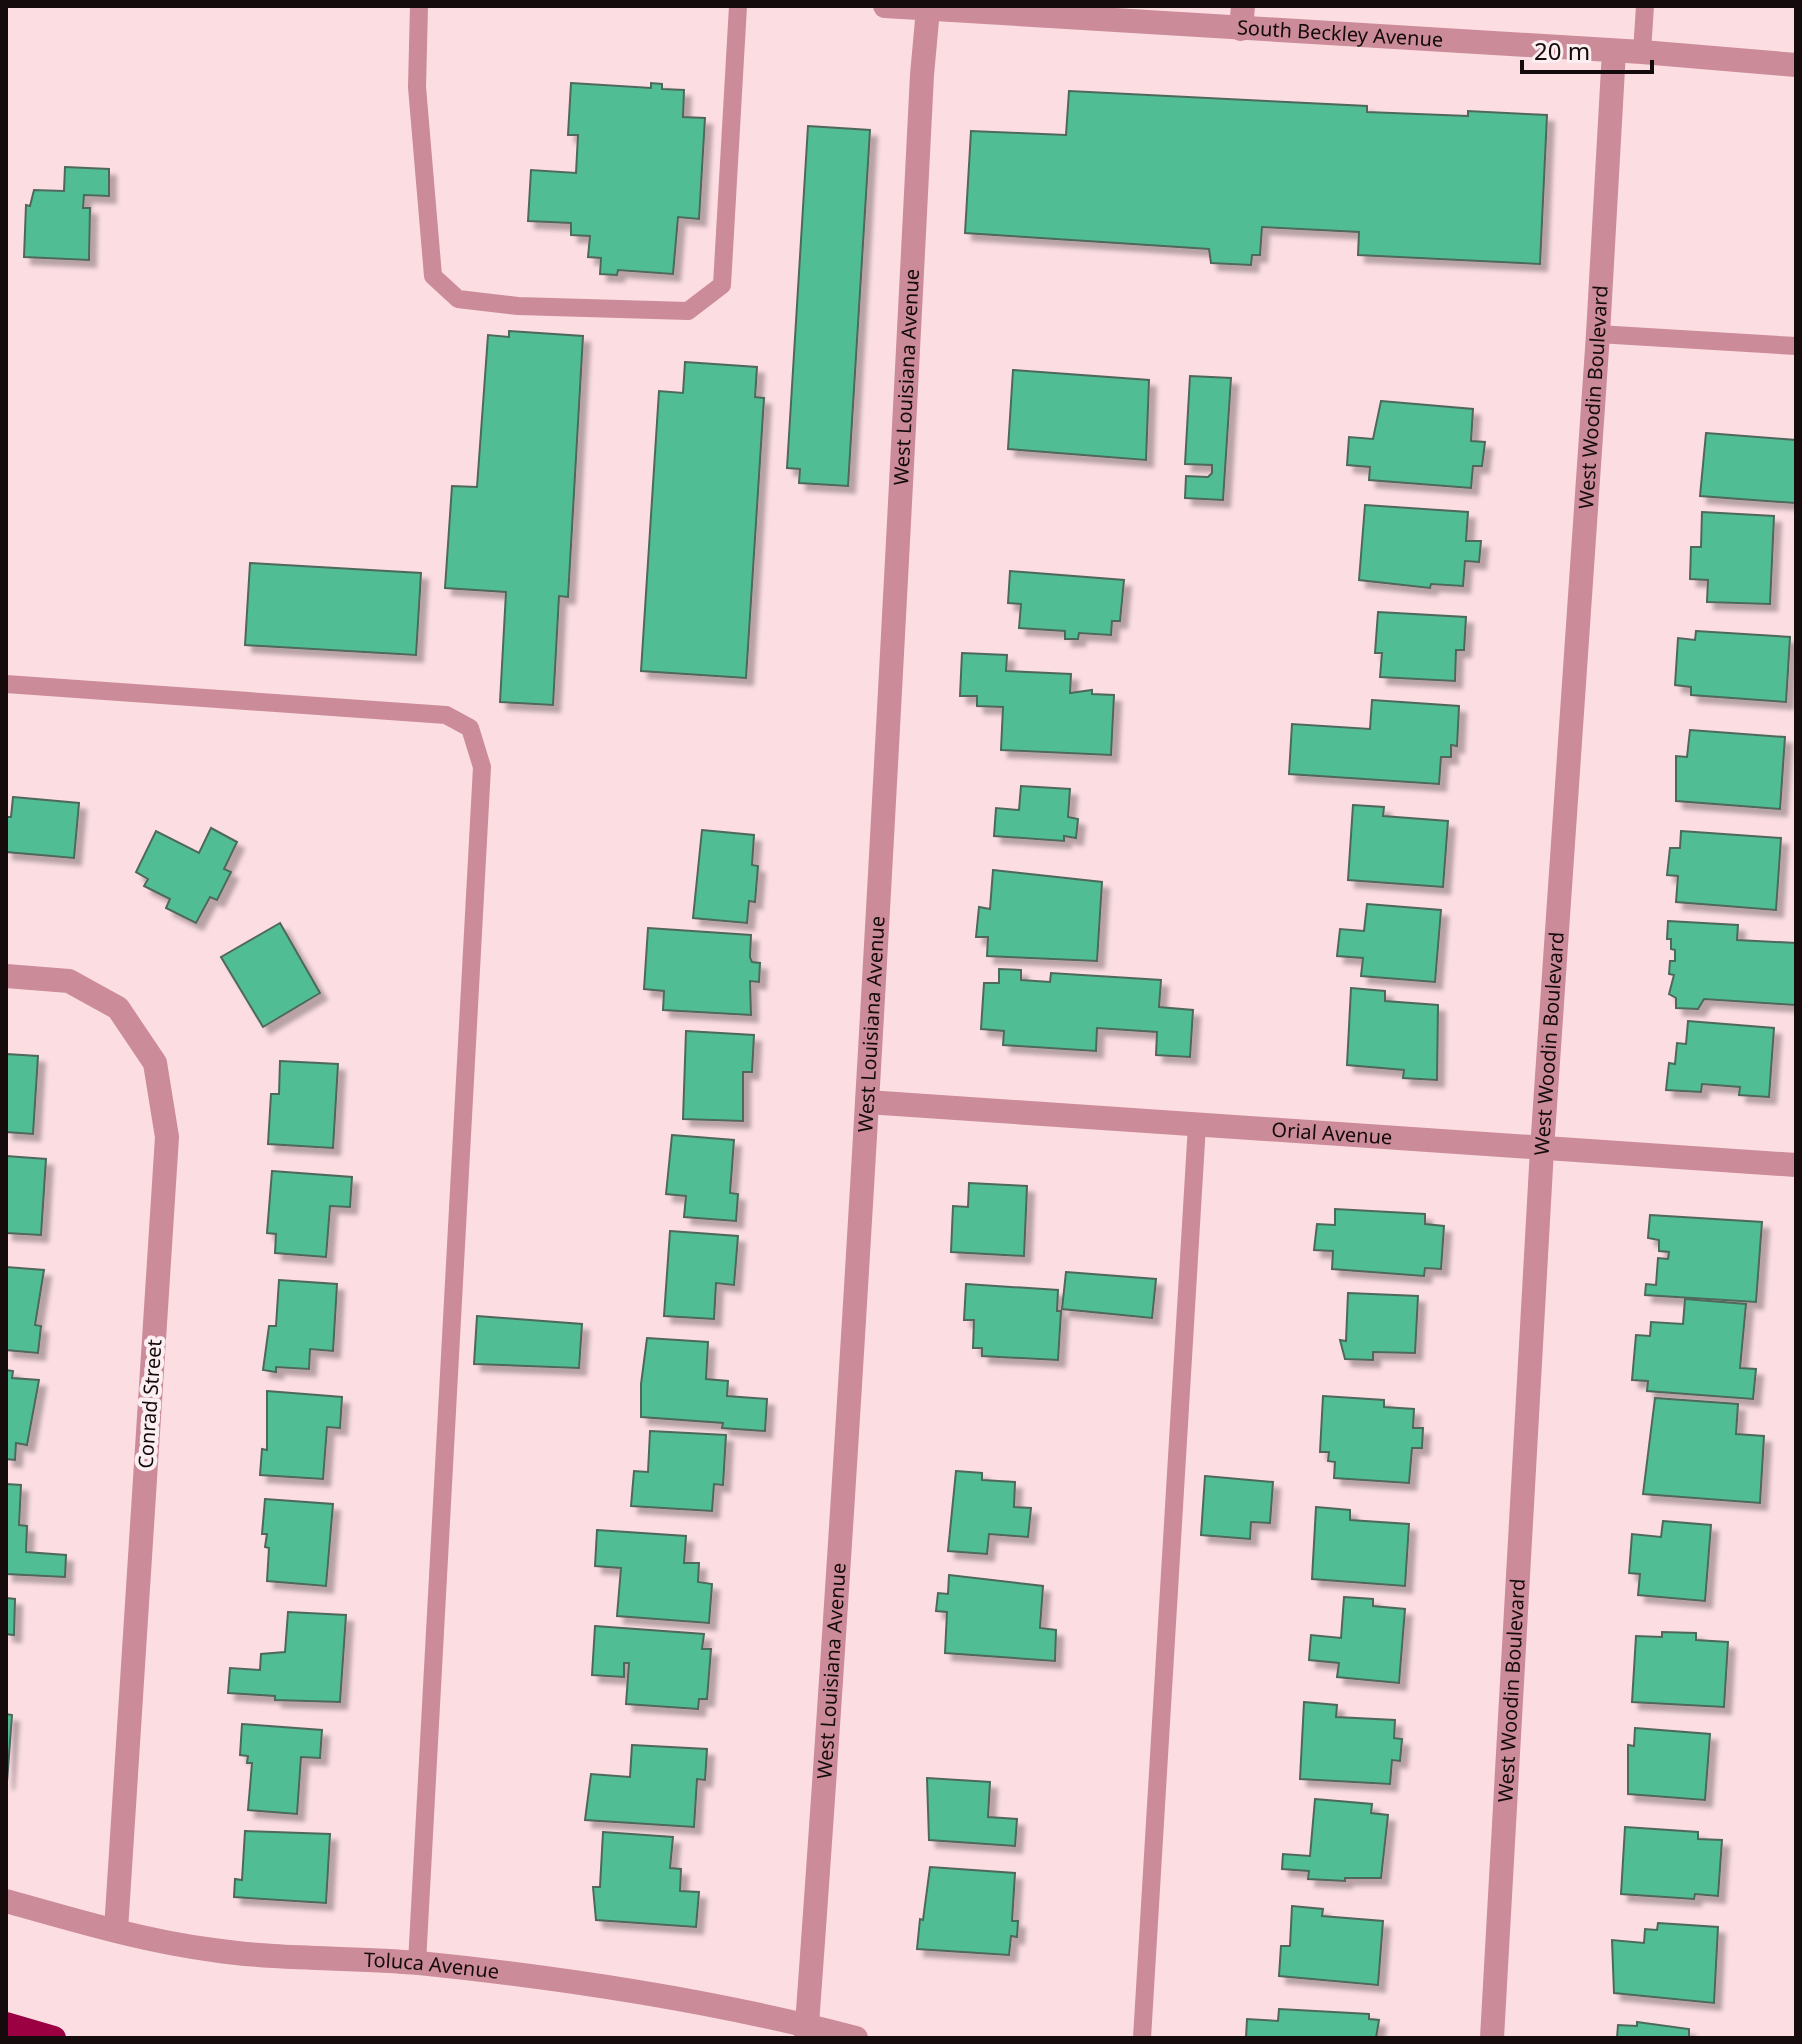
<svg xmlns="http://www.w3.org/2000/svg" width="1802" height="2044" viewBox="0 0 1802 2044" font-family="'Noto Sans',sans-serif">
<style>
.building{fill:#51bd94;stroke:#4f685d;stroke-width:2;filter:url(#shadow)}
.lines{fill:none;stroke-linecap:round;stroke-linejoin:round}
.service{stroke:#cb8b98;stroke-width:18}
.minor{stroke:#cb8b98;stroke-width:24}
.tertiary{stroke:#cb8b98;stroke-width:24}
.motorway{stroke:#9a0042;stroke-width:24}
.labels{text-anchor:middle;stroke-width:8;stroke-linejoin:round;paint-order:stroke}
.street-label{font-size:20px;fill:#150b0d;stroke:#fbeff1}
</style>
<defs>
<filter id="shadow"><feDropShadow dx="7" dy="7" stdDeviation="2" flood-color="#0004"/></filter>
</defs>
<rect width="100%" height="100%" fill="#fbdde2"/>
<!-- building -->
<g class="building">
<path d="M571 83 651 88V83L662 84V89L684 90 683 117 705 118 699 219 678 217 673 274 618 270 617 275 600 274 601 258 588 257 590 236 571 235V223L528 221 531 170 576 173 578 135H568Z"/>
<path d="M1069 91 1367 106V112L1468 116V111L1547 115 1540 264 1358 255 1359 232 1262 227 1260 255H1252L1251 265 1211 263 1209 249 965 233 971 131 1066 135Z"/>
<path d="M808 126 870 130 848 486 799 483 800 469 787 468Z"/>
<path d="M65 167 109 169V196L84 195 83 208H90L89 260 24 257 26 205 30 206 34 190 64 191Z"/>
<path d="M509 331 583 336 568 597 559 596 553 705 500 702 506 592 445 588 452 486 477 487 488 335 509 337Z"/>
<path d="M685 362 757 367 755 397 764 398 746 678 641 671 659 391 683 393Z"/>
<path d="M1013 370 1149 380 1146 460 1008 449Z"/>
<path d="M1190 376 1231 378 1223 500 1185 498 1186 476 1208 477 1212 473V465L1185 464Z"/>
<path d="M1381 401 1473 409 1471 441 1485 442 1482 466H1473L1471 488 1369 480 1370 467 1347 465 1349 437 1373 439Z"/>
<path d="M1706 433 1796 440 1795 503 1700 496Z"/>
<path d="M1365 505 1468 512 1466 541H1481L1479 562 1465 561 1463 586 1431 584 1430 588 1359 580Z"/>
<path d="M1702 512 1774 516 1770 604 1707 602 1708 580 1690 579 1691 547H1701Z"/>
<path d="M250 563 421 573 416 655 245 645Z"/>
<path d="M1010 571 1124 580 1120 621H1112L1111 635 1079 633 1078 639H1065V631L1019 628 1021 604 1008 603Z"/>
<path d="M1378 612 1466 617 1464 650H1456L1455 681 1380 677 1382 653H1375Z"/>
<path d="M1696 631 1790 637 1786 702 1691 695V687L1675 685 1678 638 1695 640Z"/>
<path d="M962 653 1007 655 1006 671 1071 674 1070 693 1092 690V694L1114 695 1111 755 1001 750 1003 707 977 706V696H960Z"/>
<path d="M1372 700 1459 706 1457 746 1451 745V757H1441L1439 784 1289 774 1292 724 1370 729Z"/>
<path d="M1690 730 1785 737 1780 809 1676 801V756L1687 757Z"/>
<path d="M1021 786 1070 789 1068 817 1078 819 1076 838 1064 836V841L994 836 996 808 1019 810Z"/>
<path d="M13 797 79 803 74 858 6 852V817H11Z"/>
<path d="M1353 805 1384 807 1383 816 1448 821 1443 887 1348 880Z"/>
<path d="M211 828 237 842 224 869 231 872 217 900 210 897 196 923 166 908 170 899 144 886 148 879 136 872 156 831 199 853Z"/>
<path d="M702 830 754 835 752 865 758 866 755 902 749 901 747 923 693 918Z"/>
<path d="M1681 831 1781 838 1776 910 1676 902 1678 876 1667 875 1670 848H1680Z"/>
<path d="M993 870 1102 882 1097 961 987 956 988 937H976L979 907 990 909Z"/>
<path d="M1367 904 1441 910 1435 982 1361 976 1363 958 1337 956 1340 929 1364 931Z"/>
<path d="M1668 921 1738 925 1737 940 1796 943V1005L1704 999 1698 1009 1676 1008V998L1669 994 1674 975 1669 974 1670 961H1675V950L1671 949V939H1667Z"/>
<path d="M280 923 320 993 263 1027 221 957Z"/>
<path d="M648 928 751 935 750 957 752 962 760 963 759 982 750 981 751 1015 663 1010 664 991 644 989Z"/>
<path d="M999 969 1021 970V980L1050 982 1051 973 1161 980 1159 1007 1193 1010 1190 1057 1156 1055 1157 1032 1097 1028 1096 1051 1003 1045 1004 1031 981 1029 984 983H999Z"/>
<path d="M1351 988 1385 991V1001L1438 1005 1437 1080 1403 1078 1404 1070 1347 1065Z"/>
<path d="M1688 1021 1774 1028 1769 1097 1739 1095 1740 1087 1702 1084 1701 1092 1666 1090 1669 1063 1675 1064 1677 1043 1686 1044Z"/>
<path d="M686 1031 754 1035 752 1072H743V1121L683 1119Z"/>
<path d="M6 1054 38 1056 33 1134 6 1132Z"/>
<path d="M280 1061 338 1064 333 1148 268 1144 271 1094H279Z"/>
<path d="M672 1135 734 1140 730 1193 738 1194 736 1221 684 1217 686 1196 666 1194Z"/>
<path d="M6 1156 46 1159 41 1235 6 1233Z"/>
<path d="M272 1171 352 1177 350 1207 330 1206 326 1257 275 1253 276 1234 267 1233Z"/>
<path d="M969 1183 1027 1186 1024 1256 951 1252 953 1206 968 1207Z"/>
<path d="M1335 1209 1425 1214V1224L1444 1226 1441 1269 1425 1268 1424 1276 1332 1269 1333 1251 1314 1250 1317 1224 1335 1225Z"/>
<path d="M1650 1215 1762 1222 1756 1302 1645 1295 1646 1284 1656 1285 1658 1258 1668 1259 1669 1252 1659 1251V1240L1648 1238Z"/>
<path d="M670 1231 738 1236 734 1285 716 1283 714 1319 664 1316Z"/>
<path d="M6 1267 44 1270 35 1325 41 1326 38 1353 6 1350Z"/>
<path d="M1066 1272 1156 1279 1152 1318 1062 1309Z"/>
<path d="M279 1280 337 1284 333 1351 310 1349 309 1369 276 1367V1372L263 1370 269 1326H276Z"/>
<path d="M966 1284 1058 1290 1057 1311H1061L1058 1360 982 1356V1348H973L974 1320H964Z"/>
<path d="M1348 1293 1418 1296 1415 1353 1373 1352V1360L1345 1359 1340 1340 1346 1341Z"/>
<path d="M1685 1299 1746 1304 1740 1368 1756 1369 1753 1399 1647 1391 1648 1381 1632 1380 1636 1335 1650 1336 1651 1322 1683 1324Z"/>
<path d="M477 1316 582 1324 579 1368 474 1364Z"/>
<path d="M647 1338 708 1342 706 1379 728 1381 727 1396 767 1399 765 1431 722 1428 723 1423 641 1417V1384Z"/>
<path d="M6 1370 13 1371 12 1378 39 1380 27 1445 16 1443 15 1460 6 1459Z"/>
<path d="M267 1391 342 1397 340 1428 327 1427 323 1479 260 1475 262 1449 267 1450Z"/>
<path d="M1323 1396 1384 1400V1407L1414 1409 1413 1428H1423L1422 1448H1412L1409 1483 1334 1478 1335 1462 1328 1461 1329 1452H1320Z"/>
<path d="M1655 1398 1738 1404 1736 1434 1764 1436 1760 1503 1643 1494Z"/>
<path d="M650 1431 726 1435 723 1485 714 1484 712 1511 631 1506 634 1471 648 1472Z"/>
<path d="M956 1471 982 1473V1480L1015 1482 1014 1507 1031 1508 1028 1537 989 1534 987 1554 948 1551Z"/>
<path d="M1205 1476 1273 1482 1270 1523 1251 1522 1250 1539 1201 1535Z"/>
<path d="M6 1484 21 1485 19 1525 27 1526 26 1552 66 1555 65 1577 6 1574Z"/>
<path d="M265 1499 333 1504 326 1586 267 1581 269 1548 265 1547 267 1534H262Z"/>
<path d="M1316 1507 1350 1510V1520L1409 1524 1405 1586 1312 1579Z"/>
<path d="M1663 1521 1711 1525 1705 1601 1638 1595 1640 1574 1629 1573 1632 1534 1661 1537Z"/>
<path d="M597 1530 686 1536 684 1563H699L698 1582 712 1584 709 1623 617 1616 621 1568 595 1566Z"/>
<path d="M949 1575 1043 1586 1040 1628 1056 1630 1055 1661 945 1653 947 1612 936 1611 938 1593 948 1594Z"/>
<path d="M1344 1597 1373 1599V1606L1405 1609 1399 1683 1337 1677 1339 1663 1309 1660 1311 1635 1341 1638Z"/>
<path d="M6 1598 15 1599 14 1635 6 1634Z"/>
<path d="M288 1612 346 1615 340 1702 275 1700V1696L228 1693 230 1668 260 1670 261 1654 285 1652Z"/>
<path d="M595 1626 704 1634 702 1649H711L707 1699H699L698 1709 626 1704 629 1663H624V1677L592 1675Z"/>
<path d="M1662 1632 1696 1633V1640L1728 1642 1724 1707 1632 1702 1636 1636 1662 1637Z"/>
<path d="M1304 1702 1337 1705 1336 1717 1395 1720 1394 1738 1402 1739 1400 1761 1392 1760 1390 1784 1300 1779Z"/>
<path d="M6 1714 12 1715 7 1782H6Z"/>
<path d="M242 1724 322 1730 320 1758 301 1757 297 1814 248 1810 252 1763H247L248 1756 240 1755Z"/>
<path d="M1635 1728 1710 1734 1705 1800 1628 1794V1745L1634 1746Z"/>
<path d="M632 1745 707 1749 705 1780 697 1779 694 1827 585 1820 591 1774 630 1777Z"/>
<path d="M927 1778 990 1782 988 1817 1017 1819 1015 1846 929 1840Z"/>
<path d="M1315 1799 1372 1804 1371 1813 1388 1815 1381 1878H1345V1881L1308 1879 1309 1871 1282 1869 1283 1854 1310 1856Z"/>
<path d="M1625 1827 1698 1832V1839L1722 1840 1718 1896 1695 1894 1694 1899 1621 1894Z"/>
<path d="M245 1831 330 1834 326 1903 234 1897 235 1879 242 1880Z"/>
<path d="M603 1832 673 1837 670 1868 681 1869 680 1891 699 1892 696 1927 596 1920 593 1887H600Z"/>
<path d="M930 1867 1015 1873 1012 1921H1018L1017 1937 1011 1936 1009 1955 917 1949 920 1919 923 1920Z"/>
<path d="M1292 1906 1323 1909 1322 1916 1383 1921 1378 1985 1279 1976 1281 1946H1290Z"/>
<path d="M1658 1923 1718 1927 1714 2003 1614 1993 1612 1940 1644 1943 1645 1929 1657 1930Z"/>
<path d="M1279 2009 1369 2014V2019L1379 2020 1376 2038H1246L1247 2019 1278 2021Z"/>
<path d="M1637 2022 1689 2029V2038H1617L1618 2025 1637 2026Z"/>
</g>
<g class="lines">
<!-- service -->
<g class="service">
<path d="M419 6 417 87 433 276 458 299 518 306 688 311 722 285 738 6"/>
<path d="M1642 52 1645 6"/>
<path d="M1598 334 1796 346"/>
<path d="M6 684 446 715 470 728 482 767 417 1963"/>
<path d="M1142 2038 1197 1125"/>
</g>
<!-- minor -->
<g class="minor">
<path d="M1241 29 1243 6"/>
<path d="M6 976 69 981 118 1008 155 1063 167 1137 116 1930"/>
<path id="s1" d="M867 1102 1796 1165"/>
<path id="s2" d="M6 1901C74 1920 143 1941 213 1950 281 1960 351 1957 419 1963 566 1978 713 2000 856 2038"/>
<path id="s3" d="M806 2038C854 1384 889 730 922 75L928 9"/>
<path id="s4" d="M1492 2038 1542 1149 1598 334 1614 51"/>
</g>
<!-- tertiary -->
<path class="tertiary" id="s5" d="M885 6 1642 52 1796 65"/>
<!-- motorway -->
<path class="motorway" d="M6 2024 54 2038"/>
</g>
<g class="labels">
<!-- street labels -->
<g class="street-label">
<text dy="7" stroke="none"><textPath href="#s5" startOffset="456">South Beckley Avenue</textPath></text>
<text dy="7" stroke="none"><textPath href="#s3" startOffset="1664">West Louisiana Avenue</textPath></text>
<text dy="7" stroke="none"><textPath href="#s4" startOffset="1644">West Woodin Boulevard</textPath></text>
<text dy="7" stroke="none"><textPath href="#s3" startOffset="1016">West Louisiana Avenue</textPath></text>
<text dy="7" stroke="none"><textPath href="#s4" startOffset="996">West Woodin Boulevard</textPath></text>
<text dy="7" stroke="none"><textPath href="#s1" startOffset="466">Orial Avenue</textPath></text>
<text transform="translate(150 1404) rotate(-86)" y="7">Conrad Street</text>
<text dy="7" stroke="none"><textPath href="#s3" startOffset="368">West Louisiana Avenue</textPath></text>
<text dy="7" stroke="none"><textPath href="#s4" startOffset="348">West Woodin Boulevard</textPath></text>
<text dy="7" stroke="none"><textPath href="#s2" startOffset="432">Toluca Avenue</textPath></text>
</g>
</g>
<!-- border -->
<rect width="1802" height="2044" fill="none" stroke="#150b0d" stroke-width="16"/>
<!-- scale -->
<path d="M1522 60v12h130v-12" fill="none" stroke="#150b0d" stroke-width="4"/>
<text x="1534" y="60" font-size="24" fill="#150b0d" stroke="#fbeff1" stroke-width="6" paint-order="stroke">20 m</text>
</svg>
